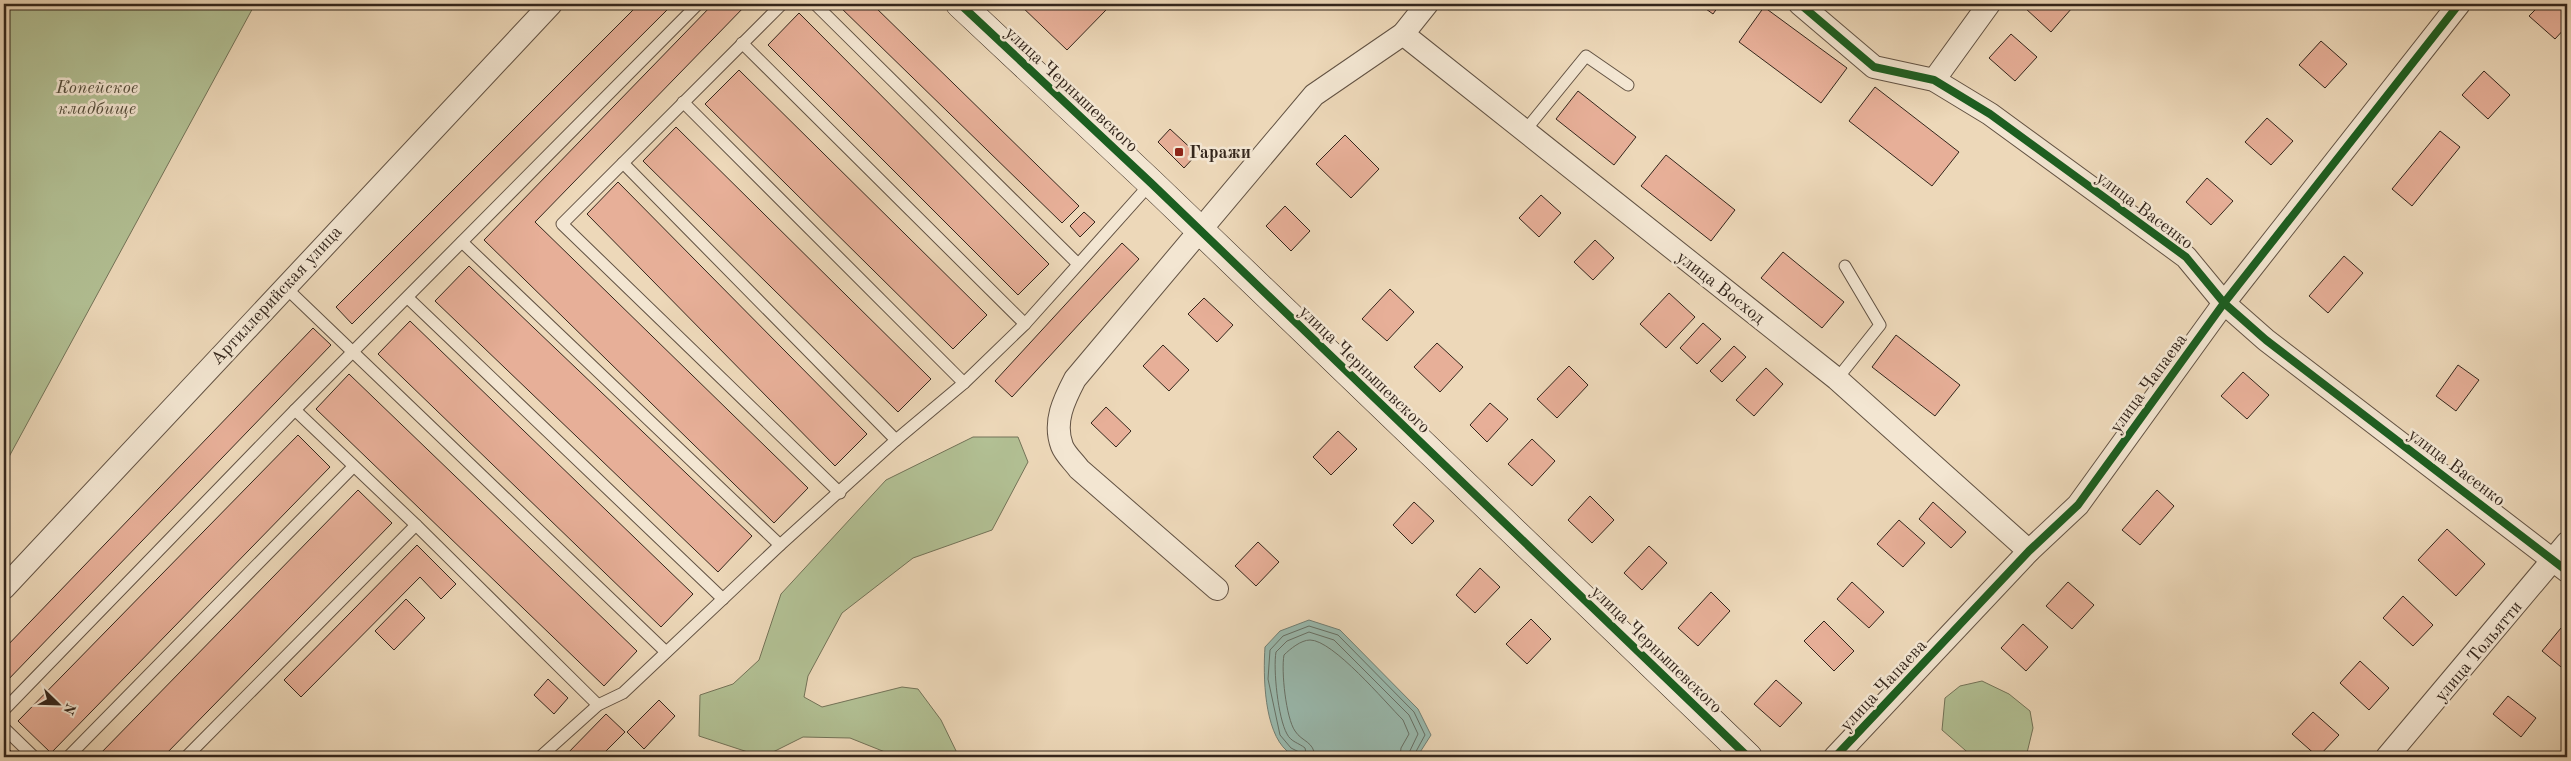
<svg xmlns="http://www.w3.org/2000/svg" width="2571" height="761" viewBox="0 0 2571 761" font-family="'Old Standard TT',serif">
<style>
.green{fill:#b2c094;stroke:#737358}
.water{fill:#99baaf;stroke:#717f74}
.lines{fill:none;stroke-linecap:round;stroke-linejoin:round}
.shore{stroke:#667066;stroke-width:1}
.building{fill:#e7af98;stroke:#34261c}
.lane-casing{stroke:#625243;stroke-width:13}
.street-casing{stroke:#625243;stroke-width:24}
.secondary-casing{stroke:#34261c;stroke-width:29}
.lane{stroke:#f3e6d2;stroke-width:11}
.street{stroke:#f3e6d2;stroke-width:22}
.secondary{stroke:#f3e6d2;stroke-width:28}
.cycleway-casing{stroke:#f3e6d2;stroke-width:11}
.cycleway{stroke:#1b5e20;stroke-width:8}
.poi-dot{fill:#8f2418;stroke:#f3e6d2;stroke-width:2}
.labels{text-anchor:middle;stroke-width:5;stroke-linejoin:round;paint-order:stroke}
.park-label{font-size:18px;font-style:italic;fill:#544c3a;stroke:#f3e6d2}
.street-label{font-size:18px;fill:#34261c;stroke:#f3e6d2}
.poi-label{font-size:18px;font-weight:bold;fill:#34261c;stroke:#f3e6d2;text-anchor:start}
</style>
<rect width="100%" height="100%" fill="#edd8b9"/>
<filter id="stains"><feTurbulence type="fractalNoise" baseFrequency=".004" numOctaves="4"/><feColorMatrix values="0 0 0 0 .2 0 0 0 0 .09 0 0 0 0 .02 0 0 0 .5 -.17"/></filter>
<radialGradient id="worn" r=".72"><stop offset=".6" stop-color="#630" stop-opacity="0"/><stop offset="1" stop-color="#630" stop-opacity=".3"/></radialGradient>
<!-- green -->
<g class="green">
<path d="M4 4H255L4 466Z"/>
<path d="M973 437H1018L1028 462 992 530 913 558 842 613 808 676 804 697 822 707 902 687 918 689 941 720 959 757H890V754L850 738 803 737 763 757 699 736 700 695 733 684 759 660 781 594 886 480Z"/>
<path d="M1982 681 2009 694 2030 711 2033 728 2026 757H1973L1942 730 1945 698 1960 686Z"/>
</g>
<!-- water -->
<path class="water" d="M1309 620 1340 630 1418 709 1431 735 1417 757H1305C1299 756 1291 755 1287 751 1264 731 1263 676 1265 647L1280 631Z"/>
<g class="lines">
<!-- shore -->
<g class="shore">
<path d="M1301 757 1299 752 1291 748 1280 735 1268 679 1270 650 1283 636 1309 626 1338 635 1414 712 1425 735 1413 757"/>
<path d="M1307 757 1305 748C1299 743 1291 742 1287 734 1278 718 1273 669 1276 652L1287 641 1309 632 1334 640 1409 715 1418 734 1407 757"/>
<path d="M1315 757C1314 741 1302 742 1295 731 1286 718 1281 671 1284 655 1290 649 1301 640 1310 640 1333 640 1385 702 1403 720L1409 734 1401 748 1400 757"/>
</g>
</g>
<!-- building -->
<g class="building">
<path d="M639 4H673L352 324 336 307Z"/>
<path d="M713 4H747L535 222 808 488 774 523 484 240Z"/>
<path d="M837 4H872L1079 206 1062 223Z"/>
<path d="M1019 4H1099L1106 10 1067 50Z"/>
<path d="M1699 4H1720L1713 14Z"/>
<path d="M2029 4H2068L2072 8 2051 32 2025 8Z"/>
<path d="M2541 4H2563L2567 7V26L2555 39 2529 16Z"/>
<path d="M1764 7 1847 68 1821 103 1739 42Z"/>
<path d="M799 13 1049 264 1018 295 768 45Z"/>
<path d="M2011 34 2037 57 2015 81 1989 58Z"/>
<path d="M2321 41 2347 64 2325 88 2299 65Z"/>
<path d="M739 70 987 315 953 349 705 104Z"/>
<path d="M2484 71 2510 95 2488 119 2462 95Z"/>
<path d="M1875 87 1959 152 1932 186 1849 121Z"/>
<path d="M1578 91 1636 137 1614 165 1556 119Z"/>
<path d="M2267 118 2293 141 2271 165 2245 142Z"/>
<path d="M676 127 931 379 898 412 643 161Z"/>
<path d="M1170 129 1197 154 1184 168 1158 142Z"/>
<path d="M2440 131 2460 147 2412 206 2392 189Z"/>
<path d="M1345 135 1379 169 1351 198 1316 164Z"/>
<path d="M1666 155 1735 210 1711 241 1641 186Z"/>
<path d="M2207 178 2233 201 2211 225 2186 202Z"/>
<path d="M618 182 867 434 835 466 587 214Z"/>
<path d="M1541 195 1561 213 1539 237 1519 218Z"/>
<path d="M1285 206 1310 231 1291 251 1266 226Z"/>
<path d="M1084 212 1095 222 1080 237 1070 226Z"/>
<path d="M1595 240 1614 258 1593 280 1574 262Z"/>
<path d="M1122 243 1139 259 1012 397 995 381Z"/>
<path d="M1783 252 1844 302 1822 328 1761 278Z"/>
<path d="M2344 256 2363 273 2328 313 2309 296Z"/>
<path d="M469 266 752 536 718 572 435 301Z"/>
<path d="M1390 289 1414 312 1387 341 1362 319Z"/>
<path d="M1669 293 1695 317 1666 348 1640 324Z"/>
<path d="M1204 298 1233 325 1217 342 1188 314Z"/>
<path d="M410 321 693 594 661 627 378 354Z"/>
<path d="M1703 323 1721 339 1697 364 1680 348Z"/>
<path d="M313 328 331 345 4 684V649Z"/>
<path d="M1896 335 1960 385 1935 416 1872 367Z"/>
<path d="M1437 343 1463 367 1440 392 1414 367Z"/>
<path d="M1163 345 1189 370 1169 391 1143 366Z"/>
<path d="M1734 346 1746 357 1722 382 1710 371Z"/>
<path d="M2458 365 2479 380 2456 411 2436 396Z"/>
<path d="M1569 366 1588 385 1557 418 1537 399Z"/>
<path d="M1766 368 1783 384 1754 416 1736 400Z"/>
<path d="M2243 372 2269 395 2247 419 2221 396Z"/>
<path d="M349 374 637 651 604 686 316 409Z"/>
<path d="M1490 403 1508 419 1487 442 1470 425Z"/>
<path d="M1106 407 1131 431 1116 447 1091 423Z"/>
<path d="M1338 431 1357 449 1331 475 1313 457Z"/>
<path d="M298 435 330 467 51 753 18 721Z"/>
<path d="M1532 439 1555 461 1532 486 1508 464Z"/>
<path d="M358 490 392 523 163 757H97Z"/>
<path d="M2157 490 2174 506 2140 545 2122 530Z"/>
<path d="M1590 496 1614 520 1592 543 1568 520Z"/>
<path d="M1414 502 1434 521 1412 544 1393 525Z"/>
<path d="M1933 502 1966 532 1951 548 1919 519Z"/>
<path d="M1899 520 1925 543 1903 567 1877 544Z"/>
<path d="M2447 529 2485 564 2456 596 2418 560Z"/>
<path d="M1258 542 1279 562 1256 586 1235 566Z"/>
<path d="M417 545 456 584 441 599 420 577 301 697 284 680Z"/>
<path d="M1649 546 1667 563 1642 590 1624 573Z"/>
<path d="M1480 568 1500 587 1475 613 1456 595Z"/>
<path d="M1852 582 1884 612 1869 628 1837 599Z"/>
<path d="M2068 582 2094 605 2072 629 2046 606Z"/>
<path d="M1711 592 1730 611 1698 646 1678 628Z"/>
<path d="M2403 596 2433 625 2413 646 2383 618Z"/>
<path d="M406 599 425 618 394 650 375 631Z"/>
<path d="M1531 619 1551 639 1527 664 1506 644Z"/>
<path d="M1824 621 1854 651 1834 671 1804 641Z"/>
<path d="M2023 624 2048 647 2026 671 2001 648Z"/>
<path d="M2561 628 2567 633V672L2542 651Z"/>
<path d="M2360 661 2389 688 2369 710 2340 683Z"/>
<path d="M548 679 568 698 554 714 534 695Z"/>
<path d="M1776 680 1802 703 1780 727 1754 704Z"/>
<path d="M2508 696 2536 718 2521 737 2493 714Z"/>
<path d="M659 700 675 716 644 749 627 732Z"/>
<path d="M2313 712 2339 735 2318 757 2292 734Z"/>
<path d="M606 714 625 732 600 757H564Z"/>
<path d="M4 744 17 757H4Z"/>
</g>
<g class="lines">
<defs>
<g id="lane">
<path d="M782 4 562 224 840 493"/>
<path d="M815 4 1078 264"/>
<path d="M742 43 1025 324"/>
<path d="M683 102 964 383"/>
<path d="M1524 132 1586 56 1628 85"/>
<path d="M623 163 896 440"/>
<path d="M462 242 780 545"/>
<path d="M284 286 666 652"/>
<path d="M408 298 723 599"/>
<path d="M1837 379 1880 325 1845 266"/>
<path d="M295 410 416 525 598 705"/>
<path d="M4 710 295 410 698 4"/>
<path d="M4 728 34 757"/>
<path d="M68 757 353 467"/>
<path d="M186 757 416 525"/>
<path d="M540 757 598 705 623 693 780 545 896 440 964 383 1025 324 1151 183"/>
</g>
<g id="street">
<path d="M1800 4 1874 67 1934 80 1990 114 2186 257 2224 303 2266 340 2567 571"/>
<path d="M1403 34 1837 379 2029 551"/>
<path d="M1934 80 1989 4"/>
<path d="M4 588 551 4"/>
<path d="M1217 589 1079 469C1074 462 1065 454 1062 446 1053 422 1064 400 1075 379L1314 95 1403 34 1427 4"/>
<path d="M1835 757 2029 551 2078 505 2224 303 2459 4"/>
<path d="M2387 757 2567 543"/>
</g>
<path id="secondary" d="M960 4 1151 183 1748 757"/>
</defs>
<!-- lane casing -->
<use href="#lane" class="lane-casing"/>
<!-- street casing -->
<use href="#street" class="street-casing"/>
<!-- secondary casing -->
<use href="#secondary" class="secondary-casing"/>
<!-- lane -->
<use href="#lane" class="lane"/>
<!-- street -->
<use href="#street" class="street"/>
<!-- secondary -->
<use href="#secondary" class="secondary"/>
<defs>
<g id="cycleway">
<path d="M960 4 1151 183 1748 757"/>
<path d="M1800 4 1874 67 1934 80 1990 114 2186 257 2224 303 2266 340 2567 571"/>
<path d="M1835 757 2029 551 2078 505 2224 303 2459 4"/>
</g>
</defs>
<!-- cycleway casing -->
<use href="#cycleway" class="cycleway-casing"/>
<!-- cycleway -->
<use href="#cycleway" class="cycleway"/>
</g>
<!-- markers -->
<rect class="poi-dot" x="1174" y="147" width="10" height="10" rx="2.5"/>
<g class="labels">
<!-- park labels -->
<g class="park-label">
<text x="97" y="93">Копейское<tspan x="97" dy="21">кладбище</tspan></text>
</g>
<!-- street labels -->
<g class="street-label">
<text transform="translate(1072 89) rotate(43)" y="6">улица Чернышевского</text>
<text transform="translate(2145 210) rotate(37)" y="6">улица Васенко</text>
<text transform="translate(1721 287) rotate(38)" y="6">улица Восход</text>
<text transform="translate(276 295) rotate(-47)" y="6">Артиллерийская улица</text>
<text transform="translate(1365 369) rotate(44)" y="6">улица Чернышевского</text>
<text transform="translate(2148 383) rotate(-54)" y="6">улица Чапаева</text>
<text transform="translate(2457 467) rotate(37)" y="6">улица Васенко</text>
<text transform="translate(1657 649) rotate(44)" y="6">улица Чернышевского</text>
<text transform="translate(2478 651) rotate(-50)" y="6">улица Тольятти</text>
<text transform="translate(1883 685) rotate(-47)" y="6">улица Чапаева</text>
</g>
<!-- poi labels -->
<g class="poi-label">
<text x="1189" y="158">Гаражи</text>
</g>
</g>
<!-- margin -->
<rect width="2571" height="761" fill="none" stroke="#edd8b9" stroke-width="20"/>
<rect x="5" y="5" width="2561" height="751" fill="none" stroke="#34261c" stroke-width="2.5"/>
<rect x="10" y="10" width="2551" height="741" fill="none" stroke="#34261c"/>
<!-- north arrow -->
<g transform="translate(58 704) rotate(113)" stroke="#f3e6d2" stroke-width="4" paint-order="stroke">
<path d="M0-4L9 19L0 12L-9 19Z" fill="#34261c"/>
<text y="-8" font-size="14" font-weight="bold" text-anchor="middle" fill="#34261c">N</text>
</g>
<rect width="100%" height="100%" filter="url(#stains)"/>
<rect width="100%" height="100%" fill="url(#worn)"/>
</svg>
